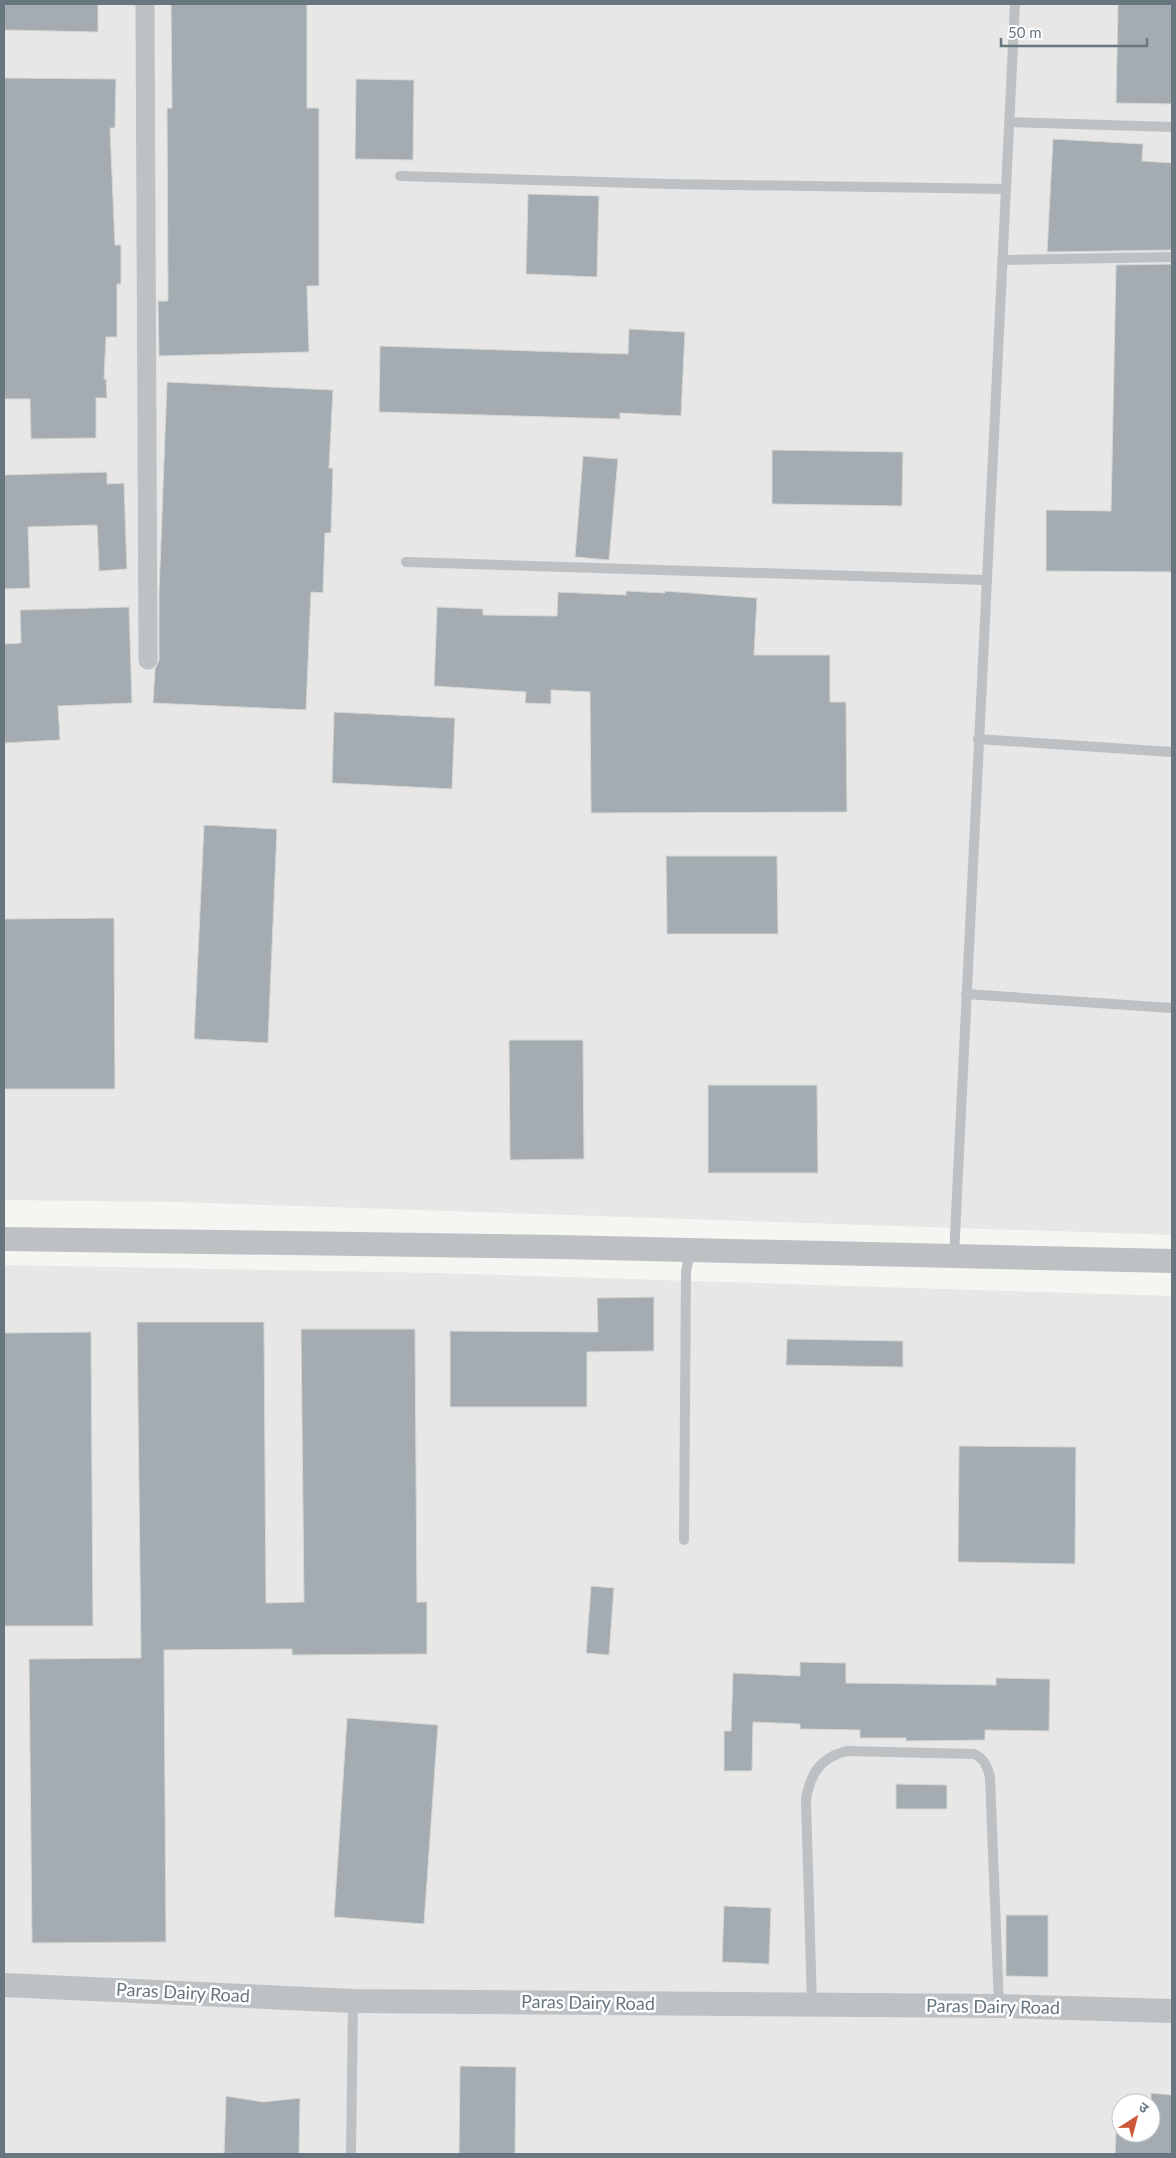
<svg xmlns="http://www.w3.org/2000/svg" width="1176" height="2158" viewBox="0 0 1176 2158" font-family="Lato,'Noto Sans Devanagari',sans-serif">
<style>
.built{fill:#e6e7e6;fill-rule:evenodd}
.building{fill:#a5acb1;stroke:#d7d7d5}
.lines{fill:none;stroke-linecap:round;stroke-linejoin:round}
.service{stroke:#bdc1c4;stroke-width:10}
.minor{stroke:#bdc1c4;stroke-width:19}
.tertiary{stroke:#bdc1c4;stroke-width:24}
.labels{text-anchor:middle;stroke-width:5;stroke-linejoin:round;paint-order:stroke}
.street-label{font-size:18px;fill:#687680;stroke:#fff}
</style>
<rect width="100%" height="100%" fill="#f5f5f2"/>
<!-- built -->
<g class="built">
<path d="M4 4H1172V1235L176 1202 4 1200Z"/>
<path d="M4 1265 436 1273 1172 1296V2154H4ZM1121 2103H1151V2133H1121Z"/>
</g>
<!-- building -->
<g class="building">
<path d="M4 4H98V32L4 30Z"/>
<path d="M171 4H307V108H319V286H307L309 352 159 356 158 301H168L167 108H172Z"/>
<path d="M1118 4H1172V104L1116 103Z"/>
<path d="M4 78 116 79 115 128H110L115 245H121V284H117V337H106L104 379H106L107 398H96V438L31 439 30 399H4Z"/>
<path d="M356 79 414 80 413 160 355 159Z"/>
<path d="M1053 139 1143 144 1142 161 1172 163V250L1047 252Z"/>
<path d="M528 194 599 196 597 277 526 274Z"/>
<path d="M1172 264V572L1046 571V510L1111 511 1116 265Z"/>
<path d="M629 329 685 332 681 416 620 413V419L379 412 380 346 628 354Z"/>
<path d="M167 382 333 390 329 468H333L331 533H325L323 593 311 592 306 710 153 703 155 669 159 660V593Z"/>
<path d="M772 450 903 452 902 506 772 504Z"/>
<path d="M583 456 618 459 609 560 575 557Z"/>
<path d="M107 472V484L124 483 127 569 99 571 97 525 28 527 30 588 4 589V475Z"/>
<path d="M626 591 665 593V591L757 598 754 655H830V702H846L847 812 591 813 590 692 551 690V704L525 703 526 692 434 686 437 607 483 609V615L557 616 558 592 626 595Z"/>
<path d="M129 607 132 703 58 706 60 740 4 743V644L21 643 20 610Z"/>
<path d="M334 712 455 718 452 789 332 783Z"/>
<path d="M204 825 277 829 268 1043 194 1039Z"/>
<path d="M666 856H777L778 934H667Z"/>
<path d="M114 918 115 1089H4V919Z"/>
<path d="M509 1040H583L584 1159 510 1160Z"/>
<path d="M708 1085H817L818 1173H708Z"/>
<path d="M654 1297V1351L587 1352V1407H450V1331L598 1332 597 1298Z"/>
<path d="M137 1322H264L266 1603 304 1602 301 1329H415L417 1602H427V1654L292 1655V1649L164 1650 166 1942 32 1943 29 1659 141 1658Z"/>
<path d="M91 1332 93 1626H4V1333Z"/>
<path d="M787 1339 903 1341V1367L786 1365Z"/>
<path d="M959 1446 1076 1447 1075 1564 958 1562Z"/>
<path d="M591 1586 614 1588 609 1655 586 1653Z"/>
<path d="M800 1662 846 1663V1683L996 1685V1678L1050 1679 1049 1731 985 1730V1740L906 1741V1738H860V1730L800 1729V1724L753 1722 752 1771H724V1731H731L733 1673 800 1676Z"/>
<path d="M347 1718 438 1725 424 1924 334 1917Z"/>
<path d="M896 1784 947 1785V1809H896Z"/>
<path d="M724 1906 771 1908 769 1964 722 1962Z"/>
<path d="M1006 1915H1048V1977L1006 1976Z"/>
<path d="M460 2066 516 2067 515 2154H459Z"/>
<path d="M1151 2093 1172 2095V2154H1115L1116 2133H1151Z"/>
<path d="M226 2096 263 2102 300 2098 299 2154H224Z"/>
</g>
<g class="lines">
<!-- service -->
<g class="service">
<path d="M1010 122 1172 127"/>
<path d="M400 176 670 184 1006 189"/>
<path d="M1003 260 1172 257"/>
<path d="M406 562 985 580"/>
<path d="M978 739 1172 752"/>
<path d="M966 994 1172 1008"/>
<path d="M954 1256 1015 4"/>
<path d="M684 1540 686 1272 690 1251"/>
<path d="M812 2005 806 1800C810 1774 820 1758 846 1751L974 1754C985 1759 987 1766 990 1777L999 2006"/>
<path d="M351 2154 353 2001"/>
</g>
<!-- minor -->
<path class="minor" d="M145 4 148 660"/>
<!-- tertiary -->
<g class="tertiary">
<path d="M4 1239 560 1247 1172 1261"/>
<path d="M4 1985 353 2001 999 2006 1172 2011"/>
</g>
</g>
<g class="labels">
<!-- street labels -->
<g class="street-label">
<text transform="translate(183 1993) rotate(3)" y="6">Paras Dairy Road</text>
<text transform="translate(588 2003) rotate(1)" y="6">Paras Dairy Road</text>
<text transform="translate(993 2007) rotate(1)" y="6">Paras Dairy Road</text>
</g>
</g>
<!-- border -->
<rect width="1176" height="2158" fill="none" stroke="#687680" stroke-width="10"/>
<!-- north arrow -->
<g transform="translate(1136 2118) rotate(36)"><circle r="24" fill="#ffffff" stroke="#c3c8cc"/>
<path d="M0-4L9 19L0 12L-9 19Z" fill="#cf5739"/>
<text y="-8" font-size="14" font-weight="bold" text-anchor="middle" fill="#687680">उ</text>
</g>
<!-- scale -->
<path d="M1001 38v8h146v-8" fill="none" stroke="#687680" stroke-width="2.5"/>
<text x="1008" y="38" font-size="15" fill="#687680" stroke="#ffffff" stroke-width="4" paint-order="stroke">50 m</text>
</svg>
